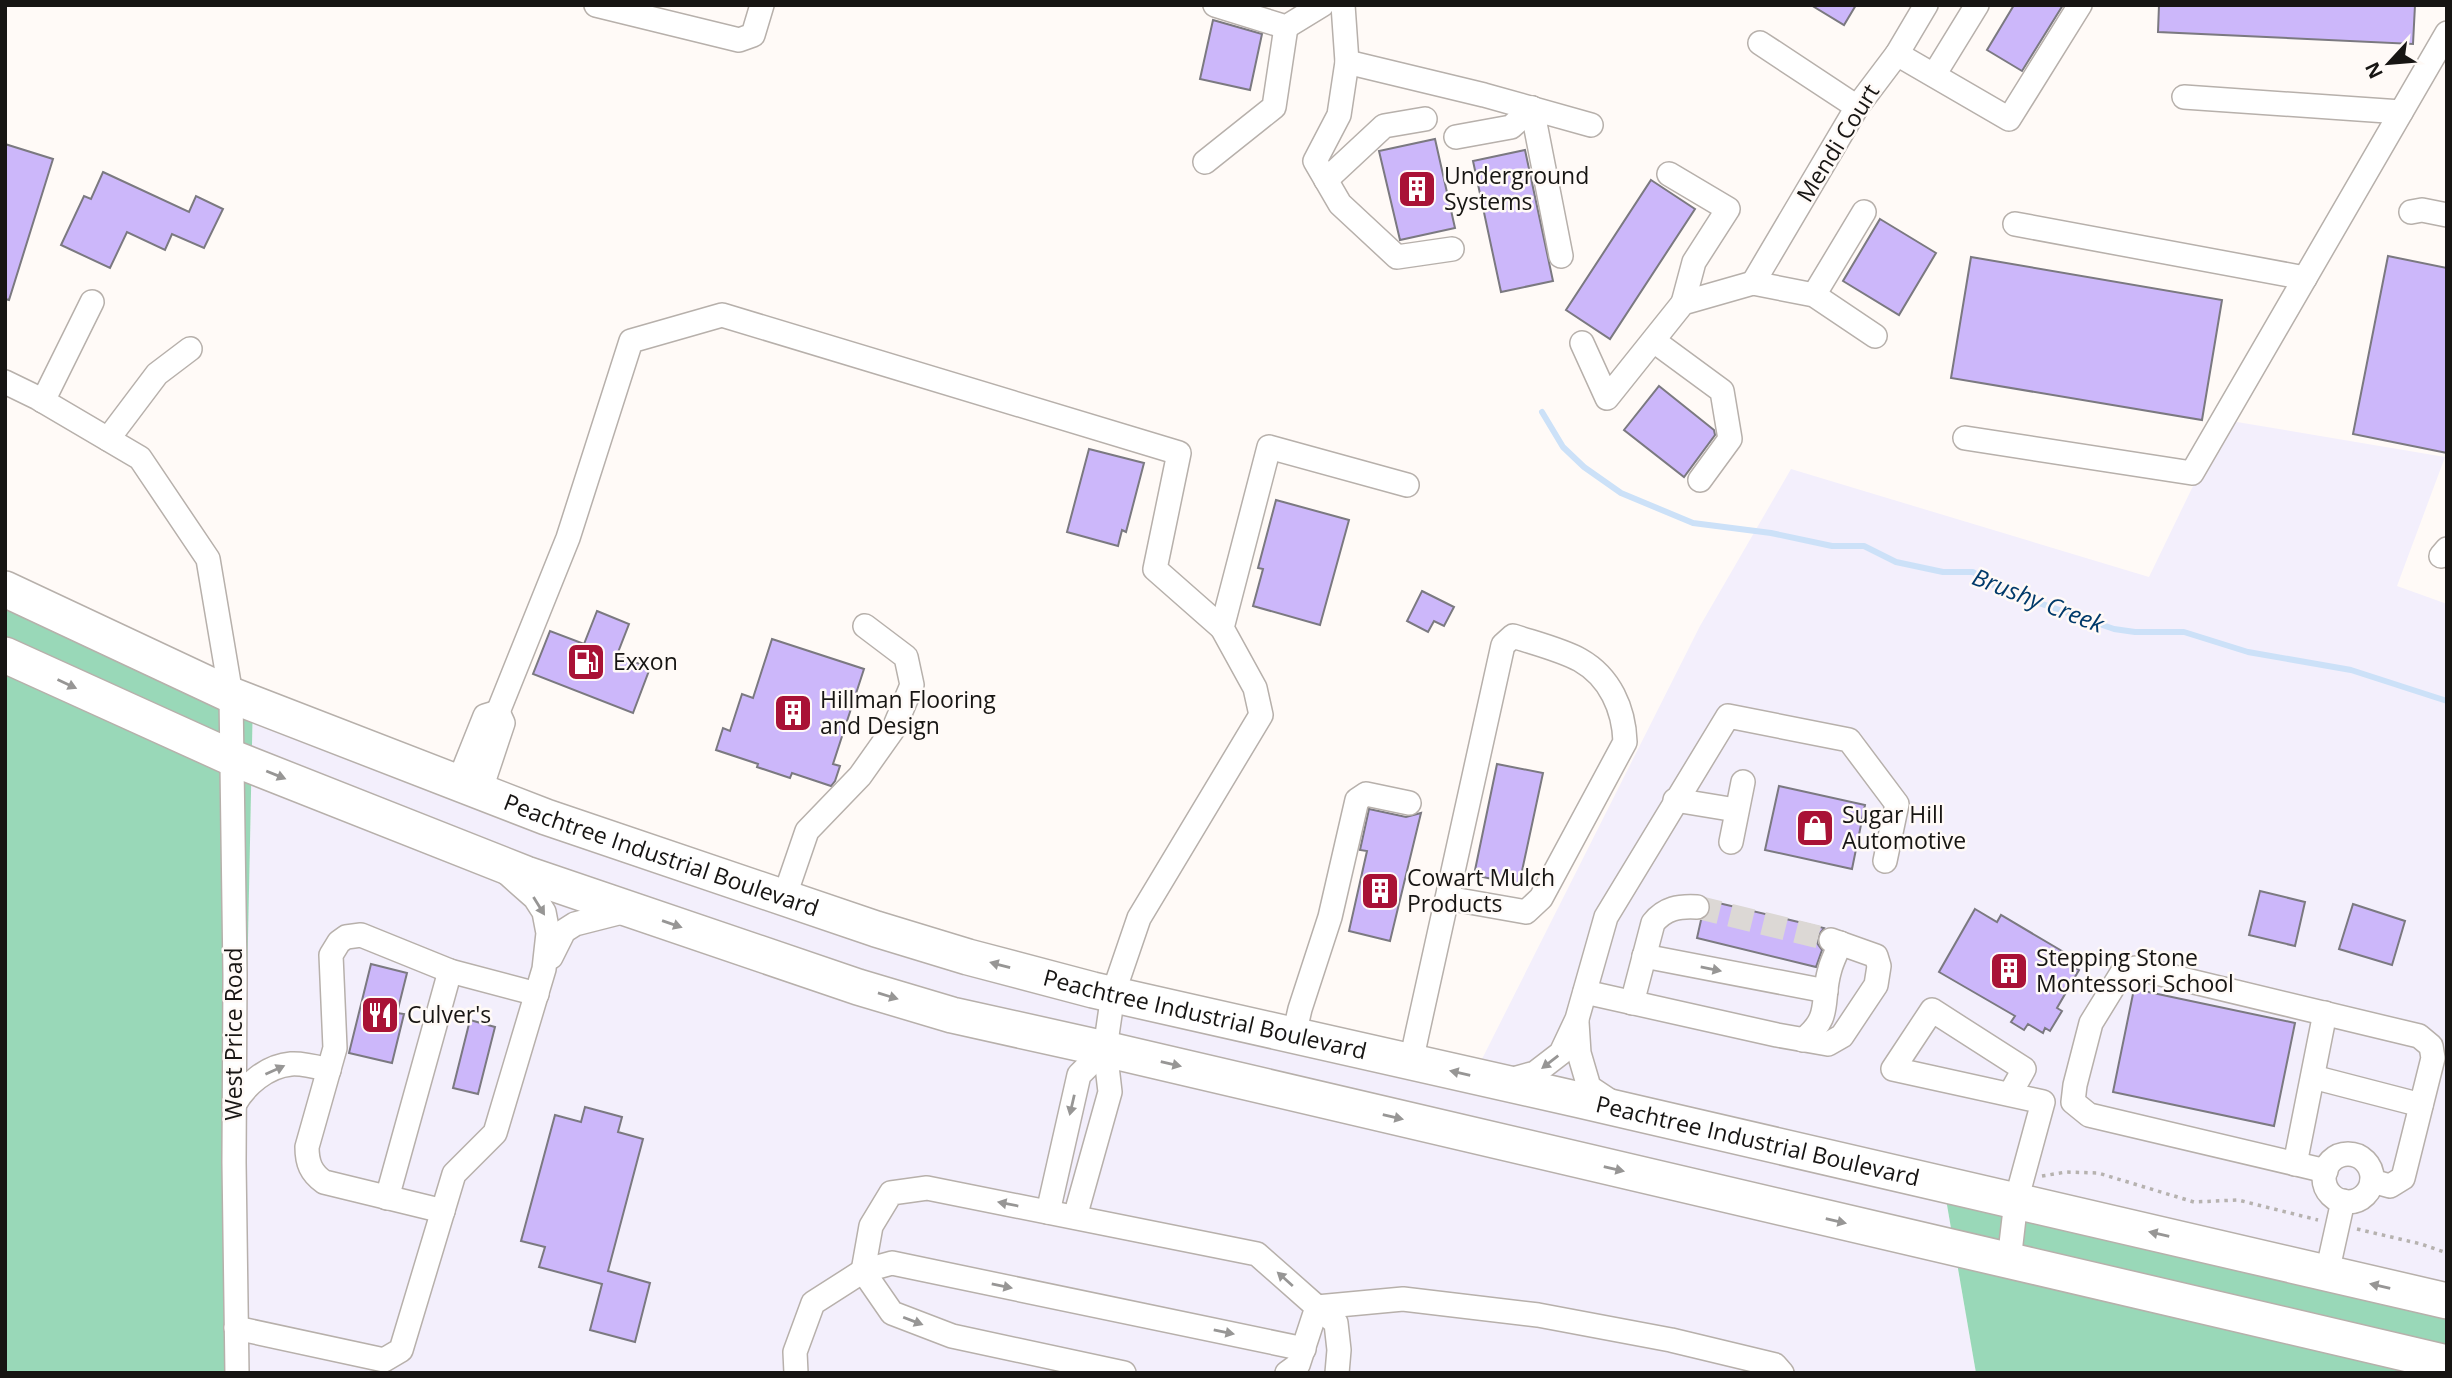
<svg xmlns="http://www.w3.org/2000/svg" width="2452" height="1378" viewBox="0 0 2452 1378" font-family="'Open Sans',sans-serif">
<style>
.education{fill:#f3effc}
.green{fill:#99d8b8}
.lines{fill:none;stroke-linecap:round;stroke-linejoin:round}
.stream{stroke:#cce1f8;stroke-width:6}
.building{fill:#ccb7fa;stroke:#7b7980;stroke-width:2}
.minor-tunnel{stroke:#dcd8d5;stroke-width:23;stroke-dasharray:23 11;stroke-linecap:butt}
.minor-casing{stroke:#b7b0ab;stroke-width:26}
.highway-casing{stroke:#b7b0ab;stroke-width:38}
.path{stroke:#b6b2af;stroke-width:3.5;stroke-dasharray:3.5 5;stroke-linecap:butt}
.minor{stroke:#fff;stroke-width:23}
.highway{stroke:#fff;stroke-width:35}
.oneway{fill:#979695}
.labels{text-anchor:middle;stroke-width:5;stroke-linejoin:round;paint-order:stroke}
.street-label{font-size:23px;fill:#171513;stroke:#fffaf7}
.poi-label{font-size:23px;fill:#171513;stroke:#fffaf7;text-anchor:start}
.water-label{font-size:24px;font-style:italic;fill:#003a6a;stroke:#fffaf7}
</style>
<rect width="100%" height="100%" fill="#fffaf7"/>
<!-- education -->
<path class="education" d="M2225 420 2445 457 2397 586 2447 604V1298L1942 1176 1976 1373H239L253 697 1047 980 1480 1063 1700 626 1791 469 2149 577Z"/>
<!-- green -->
<g class="green">
<path d="M5 585 253 697 239 1373H5Z"/>
<path d="M1942 1176 2447 1298V1373H1976Z"/>
</g>
<g class="lines">
<!-- stream -->
<path class="stream" d="M1542 412 1563 447 1584 467 1621 493 1693 523 1771 533 1832 546H1864L1896 562 1943 572H1973L1995 586 2019 596 2114 629 2135 632H2184L2248 652 2351 670 2447 701"/>
</g>
<!-- building -->
<g class="building">
<path d="M1811 5H1856L1844 25Z"/>
<path d="M2014 5H2063L2022 71 1987 50Z"/>
<path d="M2159 5H2415L2413 44 2158 32Z"/>
<path d="M1213 20 1262 34 1250 90 1200 79Z"/>
<path d="M1435 139 1455 228 1400 240 1379 151Z"/>
<path d="M5 144 53 159 9 300 5 299Z"/>
<path d="M1525 150 1553 281 1501 292 1473 161Z"/>
<path d="M103 172 189 212 196 196 223 209 204 248 172 234 165 250 127 232 110 268 61 245 84 196 91 199Z"/>
<path d="M1651 180 1695 209 1610 339 1566 310Z"/>
<path d="M1880 219 1936 253 1899 315 1843 281Z"/>
<path d="M2388 256 2447 268V453L2353 434Z"/>
<path d="M1971 257 2222 300 2202 420 1951 378Z"/>
<path d="M1659 386 1714 430 1715 435 1684 477 1624 430Z"/>
<path d="M1089 449 1144 463 1126 532 1122 530 1118 546 1067 532Z"/>
<path d="M1276 500 1349 520 1320 625 1253 606 1263 569 1258 568Z"/>
<path d="M1422 591 1454 607 1444 626 1434 621 1428 632 1407 621Z"/>
<path d="M597 611 629 624 617 655 650 668 633 713 533 674 550 631 584 644Z"/>
<path d="M772 639 864 669 833 764 840 766 835 781 831 786 792 773 790 778 757 767 758 764 716 750 723 728 730 731 742 694 753 698Z"/>
<path d="M1497 764 1543 773 1519 885 1474 875Z"/>
<path d="M1779 786 1865 805 1852 869 1765 850Z"/>
<path d="M1369 809 1406 817 1421 813 1390 941 1349 931 1367 851 1360 850Z"/>
<path d="M2260 891 2305 902 2295 946 2249 935Z"/>
<path d="M1710 901 1824 928 1818 936 1817 943 1822 950 1816 967 1697 938 1701 920 1709 914Z"/>
<path d="M2353 904 2405 921 2392 965 2339 949Z"/>
<path d="M1975 909 1997 922 2001 915 2062 951 2058 958 2079 970 2057 1008 2062 1011 2050 1031 2045 1028 2043 1033 2028 1024 2024 1030 2011 1022 2015 1016 1939 972Z"/>
<path d="M371 964 407 973 397 1013 404 1014 392 1063 349 1053Z"/>
<path d="M2134 989 2295 1023 2274 1126 2113 1092Z"/>
<path d="M470 1020 495 1027 478 1094 453 1088Z"/>
<path d="M585 1107 622 1117 618 1132 643 1139 608 1271 650 1283 635 1342 590 1330 602 1284 539 1267 545 1247 521 1241 555 1115 581 1122Z"/>
</g>
<g class="lines">
<!-- minor-tunnel -->
<path class="minor-tunnel" d="M1697 907 1831 940"/>
<defs>
<g id="minor">
<path d="M596 5 739 40 753 35 762 5"/>
<path d="M1215 5 1286 27 1322 5"/>
<path d="M1343 5 1347 62 1339 115 1315 161 1340 204 1397 257 1452 249"/>
<path d="M1760 43 1857 107"/>
<path d="M1897 54 2009 119 2080 5"/>
<path d="M1347 62 1484 95 1591 125"/>
<path d="M1934 75 1977 5"/>
<path d="M2184 97 2401 112"/>
<path d="M1532 108 1561 256"/>
<path d="M1456 137 1511 127 1532 108"/>
<path d="M1205 162 1274 107 1286 27"/>
<path d="M1669 174 1728 209 1694 262 1683 303"/>
<path d="M1326 180 1384 126 1425 119"/>
<path d="M2411 212 2422 210 2447 215"/>
<path d="M2015 224 2305 278"/>
<path d="M1753 283 1857 107 1897 54 1926 5"/>
<path d="M1814 295 1864 212"/>
<path d="M1654 341 1722 391 1730 439 1700 480"/>
<path d="M1582 343 1607 398 1683 303 1753 283 1814 295 1875 336"/>
<path d="M5 382 38 398 140 458 208 559 231 695 235 975 234 1162 237 1373"/>
<path d="M43 401 92 302"/>
<path d="M1965 438 2192 473 2447 33"/>
<path d="M108 439 157 374 190 349"/>
<path d="M2441 556 2447 549"/>
<path d="M498 712 568 538 631 341 722 315 1179 453 1155 569 1222 628"/>
<path d="M498 712 503 723 485 777 468 787 463 771 485 716Z"/>
<path d="M1675 800 1736 810"/>
<path d="M1731 842 1743 782"/>
<path d="M784 898 807 831 860 776 894 728 912 685 906 657 865 626"/>
<path d="M1644 956 1826 991"/>
<path d="M551 957 564 931 575 924 626 911"/>
<path d="M1585 992 1777 1035 1828 1044 1842 1036 1876 985 1879 966 1876 956 1831 940"/>
<path d="M1632 1003 1653 923C1665 908 1679 906 1697 907"/>
<path d="M1577 1022 1579 1053 1589 1087 1610 1101"/>
<path d="M1294 1035 1300 1009 1330 917 1357 800 1366 794 1409 803"/>
<path d="M1803 1040C1833 1016 1820 1002 1830 969 1832 961 1837 952 1840 943"/>
<path d="M1411 1062 1417 1034 1503 645 1513 636C1534 643 1562 650 1580 660 1610 677 1624 709 1625 742L1541 898 1526 912 1447 898"/>
<path d="M2313 1077 2421 1105"/>
<path d="M1506 1081 1535 1073 1561 1053 1577 1019 1606 917 1728 716 1849 740 1897 804 1885 861"/>
<path d="M234 1105C245 1085 267 1066 291 1064 303 1063 317 1067 329 1070"/>
<circle cx="2348" cy="1178" r="24"/>
<path d="M2295 1164 2325 1013"/>
<path d="M2326 1171 2089 1115 2073 1102 2075 1085 2091 1023 2123 971 2136 968 2419 1036 2431 1046 2433 1058 2403 1178 2390 1186 2372 1181"/>
<path d="M387 1198 450 971"/>
<path d="M443 1211 324 1182C311 1173 307 1163 307 1147L335 1048 331 955 339 942 346 937 361 935 450 971 537 994"/>
<path d="M1048 1212 1079 1075 1105 1049"/>
<path d="M1075 1217 1110 1092 1105 1049 1113 994 1139 918 1261 715 1255 688 1222 628 1269 447 1407 485"/>
<path d="M2009 1261 2016 1201 2043 1102 1893 1069 1932 1010 2024 1069 2010 1094"/>
<path d="M2327 1273 2343 1201"/>
<path d="M1317 1307 1403 1299 1538 1315 1671 1340 1775 1365 1782 1373"/>
<path d="M1317 1307 1336 1323 1339 1350 1337 1373"/>
<path d="M236 1328 384 1360 401 1350 454 1174 495 1133 544 969 548 933 544 912 535 898 508 874"/>
<path d="M796 1373 795 1352 813 1303 863 1271 892 1263 1304 1349"/>
<path d="M1124 1373 952 1336 892 1313 863 1271 871 1226 891 1193 927 1188 1257 1254 1317 1307 1298 1365 1287 1373"/>
</g>
<g id="highway">
<path id="s1" d="M5 589 231 695 546 817 876 929 968 957 1093 990 1580 1100 2447 1301"/>
<path d="M5 655 230 757 526 874 858 987 952 1015 1105 1049 2447 1363"/>
</g>
</defs>
<!-- minor casing -->
<use href="#minor" class="minor-casing"/>
<!-- highway casing -->
<use href="#highway" class="highway-casing"/>
<!-- path -->
<g class="path">
<path d="M2042 1176 2066 1172 2098 1173 2194 1202 2238 1200 2318 1220"/>
<path d="M2357 1229 2421 1244 2447 1253"/>
</g>
<!-- minor -->
<use href="#minor" class="minor"/>
<!-- highway -->
<use href="#highway" class="highway"/>
</g>
<!-- one-way arrows -->
<defs><path id="oneway-solid" d="M-6-.8H1V-3.2L6.5 0L1 3.2V.8H-6Z" transform="scale(1.75)"/></defs>
<g class="oneway">
<use href="#oneway-solid" transform="translate(67 684) rotate(25)"/>
<use href="#oneway-solid" transform="translate(276 775) rotate(22)"/>
<use href="#oneway-solid" transform="translate(539 906) rotate(58)"/>
<use href="#oneway-solid" transform="translate(672 924) rotate(19)"/>
<use href="#oneway-solid" transform="translate(1000 965) rotate(-165)"/>
<use href="#oneway-solid" transform="translate(1711 969) rotate(11)"/>
<use href="#oneway-solid" transform="translate(888 996) rotate(17)"/>
<use href="#oneway-solid" transform="translate(1550 1062) rotate(142)"/>
<use href="#oneway-solid" transform="translate(1171 1064) rotate(13)"/>
<use href="#oneway-solid" transform="translate(275 1070) rotate(-24)"/>
<use href="#oneway-solid" transform="translate(1460 1073) rotate(-167)"/>
<use href="#oneway-solid" transform="translate(1072 1105) rotate(103)"/>
<use href="#oneway-solid" transform="translate(1393 1117) rotate(13)"/>
<use href="#oneway-solid" transform="translate(1614 1169) rotate(13)"/>
<use href="#oneway-solid" transform="translate(1008 1204) rotate(-169)"/>
<use href="#oneway-solid" transform="translate(1836 1221) rotate(13)"/>
<use href="#oneway-solid" transform="translate(2159 1234) rotate(-167)"/>
<use href="#oneway-solid" transform="translate(1285 1279) rotate(-138)"/>
<use href="#oneway-solid" transform="translate(1002 1286) rotate(12)"/>
<use href="#oneway-solid" transform="translate(2380 1286) rotate(-167)"/>
<use href="#oneway-solid" transform="translate(913 1321) rotate(21)"/>
<use href="#oneway-solid" transform="translate(1224 1332) rotate(12)"/>
</g>
<!-- icons -->
<defs>
<symbol id="building-square" viewBox="-11 -11 22 22"><rect x="-9" y="-9" width="18" height="18" rx="4" fill="#a91236" stroke="#fffaf7"/><path d="M-4-6H4V6H1V3H-1V6H-4ZM-2.5-4.3h1.7v1.8h-1.7ZM.8-4.3h1.7v1.8H.8ZM-2.5-1h1.7V.8h-1.7ZM.8-1h1.7V.8H.8Z" fill="#fff"/></symbol>
<symbol id="fuel-square" viewBox="-11 -11 22 22"><rect x="-9" y="-9" width="18" height="18" rx="4" fill="#a91236" stroke="#fffaf7"/><path d="M-5.5-6h7V0h2V4h1.3V-2.5L3-4.5l.8-.8L6-3V5H2.5V1h-1V6h-7ZM-4.2-4.7v3.2H.2V-4.7Z" fill="#fff"/></symbol>
<symbol id="shop-square" viewBox="-11 -11 22 22"><rect x="-9" y="-9" width="18" height="18" rx="4" fill="#a91236" stroke="#fffaf7"/><path d="M-5-2.5h2.3a2.7 3.5 0 0 1 5.4 0H5L5.5 6h-11ZM-1.5-2.5h3a1.5 2.3 0 0 0-3 0Z" fill="#fff"/></symbol>
<symbol id="restaurant-square" viewBox="-11 -11 22 22"><rect x="-9" y="-9" width="18" height="18" rx="4" fill="#a91236" stroke="#fffaf7"/><path d="M-5-6h1v4h1v-4h1v4h1v-4h1v5L-1.5 .5V6h-2V.5L-5-1ZM5-6V6H3V1.5H1.5Q1.5-4 5-6Z" fill="#fff"/></symbol>
</defs>
<g fill-rule="evenodd">
<use href="#building-square" x="1395" y="167" width="44" height="44"/>
<use href="#fuel-square" x="564" y="640" width="44" height="44"/>
<use href="#building-square" x="771" y="691" width="44" height="44"/>
<use href="#shop-square" x="1793" y="806" width="44" height="44"/>
<use href="#building-square" x="1358" y="869" width="44" height="44"/>
<use href="#building-square" x="1987" y="949" width="44" height="44"/>
<use href="#restaurant-square" x="358" y="993" width="44" height="44"/>
</g>
<g class="labels">
<!-- street labels -->
<g class="street-label">
<text transform="translate(1838 143) rotate(-58)" y="8">Mendi Court</text>
<text dy="8" stroke="none"><textPath href="#s1" startOffset="709">Peachtree Industrial Boulevard</textPath></text>
<text dy="8" stroke="none"><textPath href="#s1" startOffset="1276">Peachtree Industrial Boulevard</textPath></text>
<text transform="translate(234 1034) rotate(-90)" y="8">West Price Road</text>
<text dy="8" stroke="none"><textPath href="#s1" startOffset="1843">Peachtree Industrial Boulevard</textPath></text>
</g>
<!-- poi labels -->
<g class="poi-label">
<text x="1444" y="184">Underground<tspan x="1444" dy="26">Systems</tspan></text>
<text x="613" y="670">Exxon</text>
<text x="820" y="708">Hillman Flooring<tspan x="820" dy="26">and Design</tspan></text>
<text x="1842" y="823">Sugar Hill<tspan x="1842" dy="26">Automotive</tspan></text>
<text x="1407" y="886">Cowart Mulch<tspan x="1407" dy="26">Products</tspan></text>
<text x="2036" y="966">Stepping Stone<tspan x="2036" dy="26">Montessori School</tspan></text>
<text x="407" y="1023">Culver's</text>
</g>
<!-- water labels -->
<g class="water-label">
<text transform="translate(2038 601) rotate(21)" y="8">Brushy Creek</text>
</g>
</g>
<!-- border -->
<rect width="2452" height="1378" fill="none" stroke="#171513" stroke-width="14"/>
<!-- north arrow -->
<g transform="translate(2389 63) rotate(244)" stroke="#fffaf7" stroke-width="5" paint-order="stroke">
<path d="M0-5L12 26L0 18L-12 26Z" fill="#171513"/>
<text y="-10" font-size="19" font-weight="bold" text-anchor="middle" fill="#171513">N</text>
</g>
</svg>
